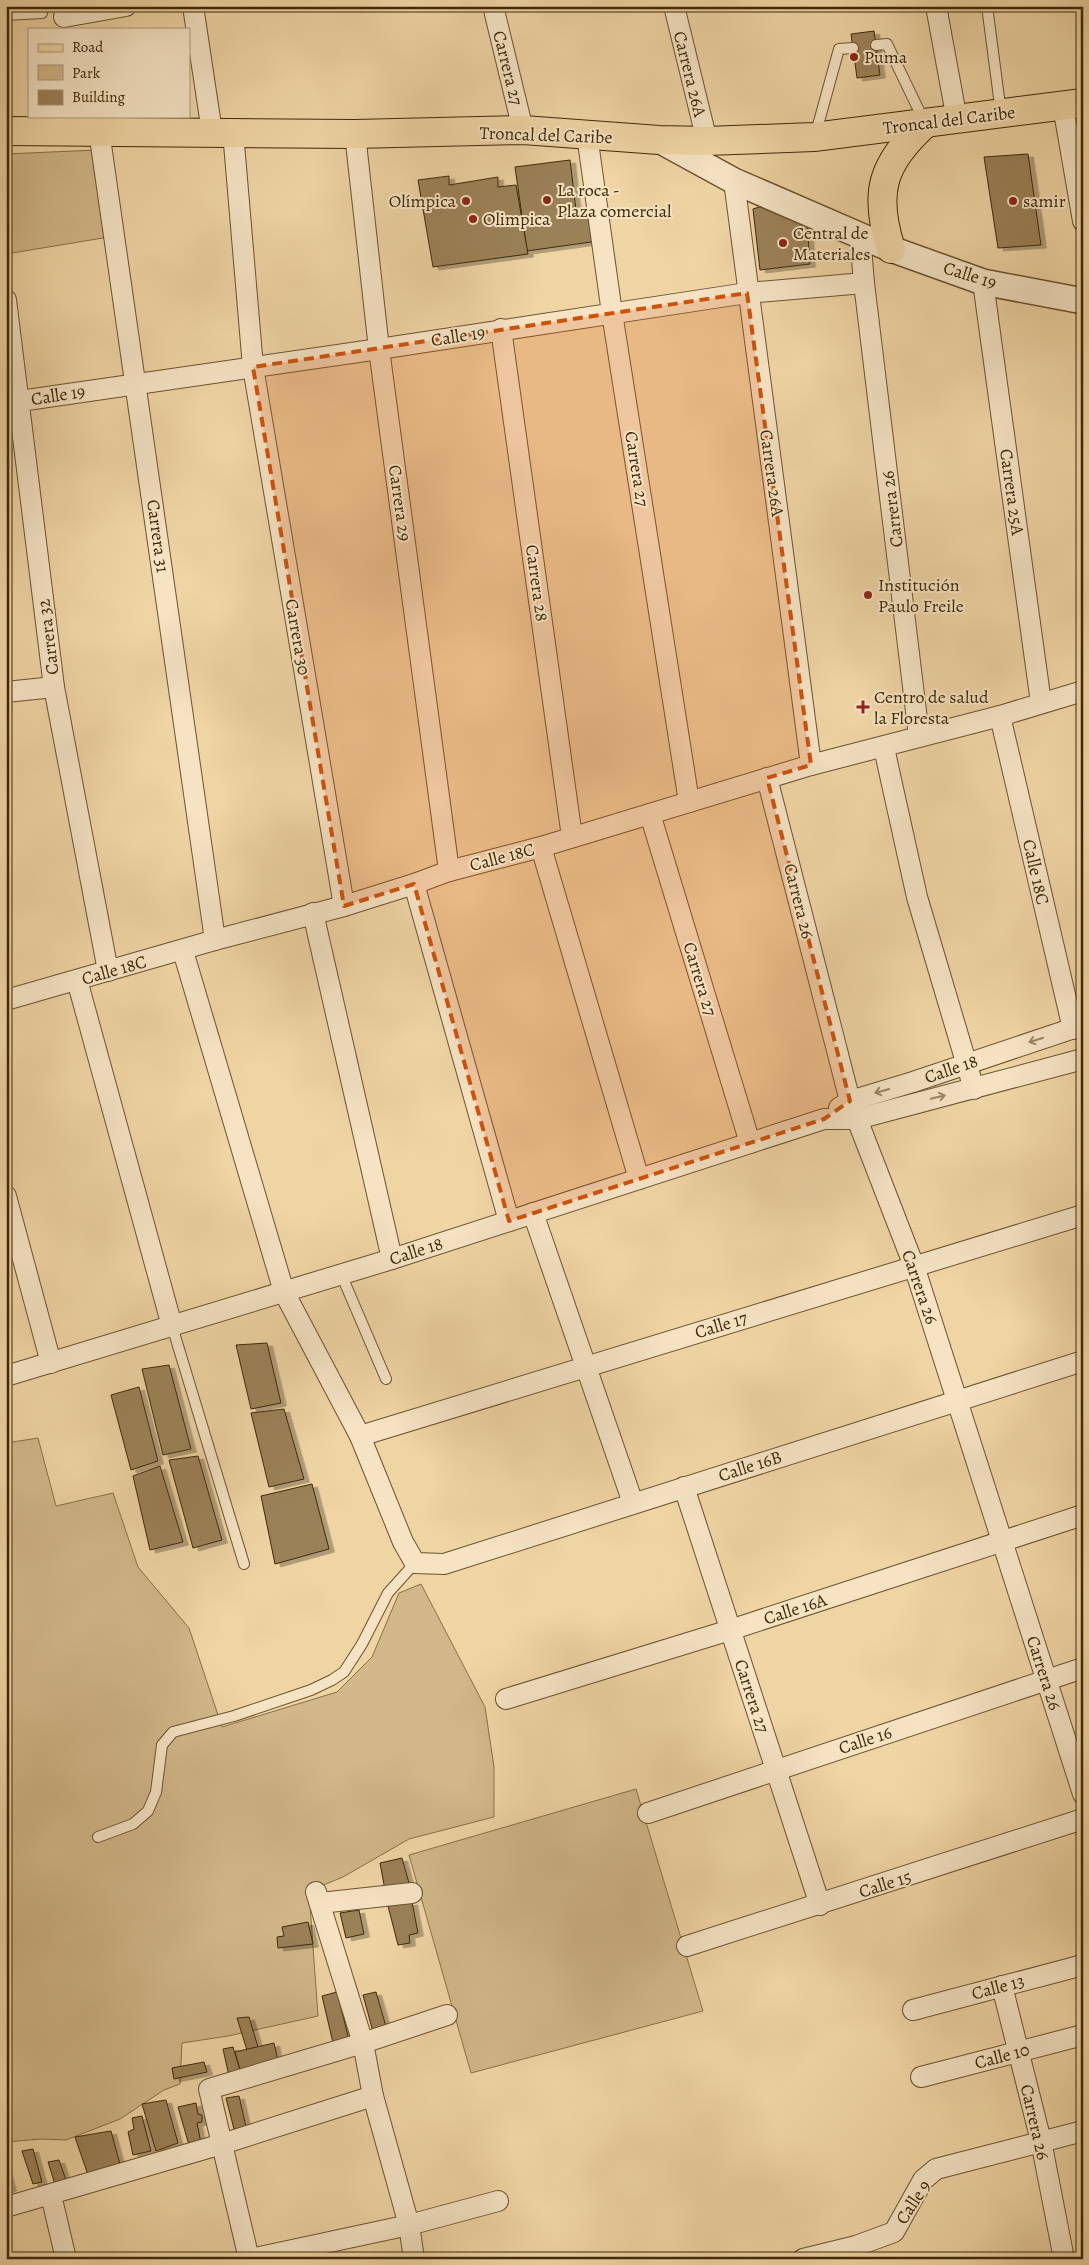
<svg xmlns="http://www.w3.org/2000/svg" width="1089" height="2265" viewBox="0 0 1089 2265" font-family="Alegreya,serif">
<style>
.green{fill:#d1b789;stroke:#887048}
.building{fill:#9b8158;stroke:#3f2806;filter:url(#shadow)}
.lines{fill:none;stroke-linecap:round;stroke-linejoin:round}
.service-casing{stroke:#6b532e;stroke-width:12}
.minor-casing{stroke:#6b532e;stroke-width:22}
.tertiary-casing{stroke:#6b532e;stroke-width:28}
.primary-casing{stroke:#3f2806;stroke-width:30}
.service{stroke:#f5e3c4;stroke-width:10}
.minor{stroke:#f5e3c4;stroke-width:20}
.tertiary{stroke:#f5e3c4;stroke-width:25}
.primary{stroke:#efd4a4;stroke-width:28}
.oneway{stroke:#9a8665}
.marked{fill:#cf520b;fill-opacity:0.2;stroke:#cf520b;stroke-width:4;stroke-dasharray:10 6;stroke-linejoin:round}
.poi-dot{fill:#8f2418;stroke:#f5e3c4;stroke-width:2}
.labels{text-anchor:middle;stroke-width:4;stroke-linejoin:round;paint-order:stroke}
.poi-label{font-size:18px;fill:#3f2806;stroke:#f5e3c4;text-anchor:start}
.street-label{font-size:18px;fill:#3f2806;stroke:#f5e3c4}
</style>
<defs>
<filter id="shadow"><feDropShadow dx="5.5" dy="3" stdDeviation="0" flood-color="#0004"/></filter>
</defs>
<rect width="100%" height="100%" fill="#efd4a4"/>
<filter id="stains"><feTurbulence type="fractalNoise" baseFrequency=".004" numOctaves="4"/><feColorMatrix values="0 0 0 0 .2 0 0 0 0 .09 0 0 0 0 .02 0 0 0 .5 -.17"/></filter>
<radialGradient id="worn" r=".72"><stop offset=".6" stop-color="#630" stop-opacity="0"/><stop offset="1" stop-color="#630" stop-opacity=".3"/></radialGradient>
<!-- green -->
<g class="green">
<path d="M97 150 109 237 6 254V154Z"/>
<path d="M38 1438 56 1506 113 1493 138 1567 189 1628 222 1727 337 1692 372 1657 399 1593 421 1584 485 1707 494 1767V1817L409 1839 343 1877 309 1891 318 2016 228 2036 182 2043 180 2084 164 2090 120 2119 66 2140 41 2139 6 2142V1443Z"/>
<path d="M636 1789 703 2011 471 2073 409 1855Z"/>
</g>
<!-- building -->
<g class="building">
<path d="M874 31 880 75 857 78 851 34Z"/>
<path d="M1028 154 1041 245 998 248 984 157Z"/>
<path d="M570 160 577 218 594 215 598 241 527 251 515 167Z"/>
<path d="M449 176V185L498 177V187L516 185 528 254 433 267 418 180Z"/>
<path d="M768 204 807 221 810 264 760 270 753 209Z"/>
<path d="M267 1343 281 1403 251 1409 236 1345Z"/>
<path d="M169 1365 191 1449 163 1455 142 1369Z"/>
<path d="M139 1387 158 1461 131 1470 111 1395Z"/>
<path d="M284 1409 304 1479 269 1487 251 1413Z"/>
<path d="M198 1456 222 1540 193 1548 169 1460Z"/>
<path d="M160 1466 183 1542 150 1550 133 1476Z"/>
<path d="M312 1484 329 1549 275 1564 261 1496Z"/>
<path d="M402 1858 409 1883 385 1890 380 1863Z"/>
<path d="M412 1902 418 1933 409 1935 410 1943 398 1945 388 1906Z"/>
<path d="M359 1910 364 1934 346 1938 340 1913Z"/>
<path d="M308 1922 313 1944 278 1948 277 1937 284 1936 282 1927Z"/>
<path d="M337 1992 350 2044 334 2047 322 1996Z"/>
<path d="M376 1992 387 2030 373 2032 363 1995Z"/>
<path d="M249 2017 258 2047 247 2050 237 2018Z"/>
<path d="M274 2043 279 2065 241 2073 235 2052Z"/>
<path d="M233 2047 241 2073 229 2076 223 2049Z"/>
<path d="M204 2062 207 2072 174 2079 172 2068Z"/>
<path d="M239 2096 246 2127 234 2129 226 2098Z"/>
<path d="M166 2100 178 2143 156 2151 142 2104Z"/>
<path d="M196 2103 198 2114 202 2115V2122L197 2123 201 2143 189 2145 178 2107Z"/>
<path d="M142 2116 151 2151 133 2155 128 2132 134 2129 132 2118Z"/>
<path d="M111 2131 121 2168 88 2175 75 2137Z"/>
<path d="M33 2149 42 2182 33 2184 22 2151Z"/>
<path d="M59 2160 66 2180 55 2184 48 2162Z"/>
<path d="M6 2170 11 2188 6 2190Z"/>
</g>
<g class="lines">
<defs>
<g id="service">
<path d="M987 6 1001 113"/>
<path d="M6 15 42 13"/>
<path d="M876 45 887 44 924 121"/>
<path d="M815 136 839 49 853 48"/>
<path d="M341 1274 386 1379"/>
<path d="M172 1326 244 1564"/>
<path d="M98 1837 133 1824 148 1811 156 1792 162 1745 173 1732 234 1716 311 1690 332 1680 344 1672 362 1644 388 1593 415 1563"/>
</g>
<g id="minor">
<path d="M193 6 212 132"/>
<path d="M493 6 523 130"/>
<path d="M674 6 707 141"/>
<path d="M936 6 957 120"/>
<path d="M64 17 126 6"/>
<path d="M1063 106 1083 221"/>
<path d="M99 131 215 940"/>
<path d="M233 132 253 367 344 906"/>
<path d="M355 134 379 349 449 871"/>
<path d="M587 135 612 313 689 802"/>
<path d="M734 181 811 765"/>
<path d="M983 282 1041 703"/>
<path d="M864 283 919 736"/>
<path d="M6 300 54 687 108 971"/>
<path d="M501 329 572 837"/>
<path d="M6 403 379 349 747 293 864 283 860 235"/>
<path d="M6 692 54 687"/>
<path d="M1000 716 1073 1029"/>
<path d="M884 748 917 897 974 1089"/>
<path d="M767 778 850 1101 914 1266 1083 1794"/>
<path d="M650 814 750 1143"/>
<path d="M541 847 639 1179"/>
<path d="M414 884 509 1221"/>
<path d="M313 913 392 1259"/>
<path d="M183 951 284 1292 360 1436 403 1542 415 1563 444 1564 1083 1361"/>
<path d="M77 980 172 1326"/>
<path d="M6 1000 215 940 344 906 414 884 449 871 541 847 811 765 1000 716 1083 691"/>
<path d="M839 1108 850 1101 913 1082 1083 1025"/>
<path d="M6 1196 51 1363"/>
<path d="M533 1213 633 1503"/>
<path d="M6 1376 392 1259 824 1119H857L1083 1059"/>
<path d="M360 1436 1083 1215"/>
<path d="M684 1487 820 1905"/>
<path d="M506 1699 730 1630 1083 1515"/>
<path d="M648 1813 1083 1668"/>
<path d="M316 1892 363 2043 373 2096 409 2225 414 2259"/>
<path d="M320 1903 412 1893"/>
<path d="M687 1946 1083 1819"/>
<path d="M1002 1986 1041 2141 1064 2259"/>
<path d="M913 2010 1083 1965"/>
<path d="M921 2077 1083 2035"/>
<path d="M51 2195 66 2259"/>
<path d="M6 2207 222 2144 373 2096"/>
<path d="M249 2259 209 2089 363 2043 447 2015"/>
<path d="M250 2259 409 2225 498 2201"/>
<path d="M803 2259 856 2246 894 2232 923 2180 936 2169 1083 2131"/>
</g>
<path id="tertiary" d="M659 140 734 181 891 249 983 282 1083 301"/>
<g id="primary">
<path d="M6 131 355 134 523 130 659 140 707 141 814 137 1083 103"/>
<path d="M891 249C873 193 882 163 925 124"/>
</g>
</defs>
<!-- service casing -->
<use href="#service" class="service-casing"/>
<!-- minor casing -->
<use href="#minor" class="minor-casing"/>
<!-- tertiary casing -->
<use href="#tertiary" class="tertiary-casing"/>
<!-- primary casing -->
<use href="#primary" class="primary-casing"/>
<!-- service -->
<use href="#service" class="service"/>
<!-- minor -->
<use href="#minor" class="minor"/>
<!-- tertiary -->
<use href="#tertiary" class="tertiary"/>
<!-- primary -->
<use href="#primary" class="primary"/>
</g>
<!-- one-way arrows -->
<defs><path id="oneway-shaft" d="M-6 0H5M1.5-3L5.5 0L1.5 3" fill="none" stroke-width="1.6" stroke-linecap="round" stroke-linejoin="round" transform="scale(1.25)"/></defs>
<g class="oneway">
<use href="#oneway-shaft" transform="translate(1036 1040) rotate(162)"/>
<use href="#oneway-shaft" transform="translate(882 1091) rotate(164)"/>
<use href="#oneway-shaft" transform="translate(938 1097) rotate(-14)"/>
</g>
<!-- marked area -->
<path class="marked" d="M747 293 811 765 767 778 850 1101 824 1119 509 1221 414 884 344 906 253 367Z"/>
<!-- markers -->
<g class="poi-dot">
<circle cx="854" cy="57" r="5"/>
<circle cx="547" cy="200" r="5"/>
<circle cx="466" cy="201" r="5"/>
<circle cx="1013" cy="201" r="5"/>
<circle cx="473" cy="219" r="5"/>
<circle cx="783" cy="243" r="5"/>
<circle cx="868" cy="595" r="5"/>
<path d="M860.5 699.5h5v5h5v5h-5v5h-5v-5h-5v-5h5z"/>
</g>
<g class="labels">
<!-- poi labels -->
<g class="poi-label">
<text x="864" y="63">Puma</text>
<text x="557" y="196">La roca -<tspan x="557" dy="21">Plaza comercial</tspan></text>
<text x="456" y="207" text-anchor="end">Olímpica</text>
<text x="1023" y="207">samir</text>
<text x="483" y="225">Olimpica</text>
<text x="793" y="239">Central de<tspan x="793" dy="21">Materiales</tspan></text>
<text x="878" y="591">Institución<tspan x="878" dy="21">Paulo Freile</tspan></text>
<text x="874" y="703">Centro de salud<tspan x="874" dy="21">la Floresta</tspan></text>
</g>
<!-- street labels -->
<g class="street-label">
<text transform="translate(508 68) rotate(76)" y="6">Carrera 27</text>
<text transform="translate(690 74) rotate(76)" y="6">Carrera 26A</text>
<text transform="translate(949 120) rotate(-7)" y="6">Troncal del Caribe</text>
<text transform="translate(546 135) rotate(2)" y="6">Troncal del Caribe</text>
<text transform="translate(970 275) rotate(17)" y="6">Calle 19</text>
<text transform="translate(458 336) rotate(-9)" y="6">Calle 19</text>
<text transform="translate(58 395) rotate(-9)" y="6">Calle 19</text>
<text transform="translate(637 469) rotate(81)" y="6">Carrera 27</text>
<text transform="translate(772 473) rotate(82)" y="6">Carrera 26A</text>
<text transform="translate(1012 492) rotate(82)" y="6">Carrera 25A</text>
<text transform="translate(400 503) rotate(82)" y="6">Carrera 29</text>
<text transform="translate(892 509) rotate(-97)" y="6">Carrera 26</text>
<text transform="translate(158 536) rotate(82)" y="6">Carrera 31</text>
<text transform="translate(537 583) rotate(82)" y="6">Carrera 28</text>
<text transform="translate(48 637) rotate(-97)" y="6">Carrera 32</text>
<text transform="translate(298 637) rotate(80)" y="6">Carrera 30</text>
<text transform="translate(502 857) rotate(-15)" y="6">Calle 18C</text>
<text transform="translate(1036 872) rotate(77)" y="6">Calle 18C</text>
<text transform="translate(799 901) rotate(76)" y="6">Carrera 26</text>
<text transform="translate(114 970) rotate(-16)" y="6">Calle 18C</text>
<text transform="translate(700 979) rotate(73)" y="6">Carrera 27</text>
<text transform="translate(951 1069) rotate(-19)" y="6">Calle 18</text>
<text transform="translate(416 1251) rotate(-18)" y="6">Calle 18</text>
<text transform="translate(920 1287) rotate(71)" y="6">Carrera 26</text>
<text transform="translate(721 1325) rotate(-17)" y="6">Calle 17</text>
<text transform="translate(750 1466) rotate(-18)" y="6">Calle 16B</text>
<text transform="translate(795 1609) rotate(-18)" y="6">Calle 16A</text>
<text transform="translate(1044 1673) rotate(72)" y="6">Carrera 26</text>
<text transform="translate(752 1696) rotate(72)" y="6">Carrera 27</text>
<text transform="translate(865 1740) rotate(-18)" y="6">Calle 16</text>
<text transform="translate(885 1884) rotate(-18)" y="6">Calle 15</text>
<text transform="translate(998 1987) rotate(-15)" y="6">Calle 13</text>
<text transform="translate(1002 2056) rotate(-15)" y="6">Calle 10</text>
<text transform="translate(1035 2122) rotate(77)" y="6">Carrera 26</text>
<text transform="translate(913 2202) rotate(-57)" y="6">Calle 9</text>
</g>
</g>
<!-- margin -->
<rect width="1089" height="2265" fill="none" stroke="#efd4a4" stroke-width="25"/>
<rect x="8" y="8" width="1074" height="2250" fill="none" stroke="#3f2806" stroke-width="2.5"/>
<rect x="12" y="12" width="1064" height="2240" fill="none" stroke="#3f2806"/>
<!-- legend -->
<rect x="28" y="28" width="162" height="90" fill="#f5e3c4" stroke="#ac9878"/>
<rect x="38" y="44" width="25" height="8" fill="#efd4a4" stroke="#ac9878"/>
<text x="72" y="52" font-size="15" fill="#3f2806">Road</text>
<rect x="38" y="65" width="25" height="15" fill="#d1b789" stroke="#ac9878"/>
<text x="72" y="78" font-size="15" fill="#3f2806">Park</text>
<rect x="38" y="90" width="25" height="15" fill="#9b8158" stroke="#ac9878"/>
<text x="72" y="102" font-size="15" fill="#3f2806">Building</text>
<rect width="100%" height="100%" filter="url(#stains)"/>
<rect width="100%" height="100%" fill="url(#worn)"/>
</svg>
